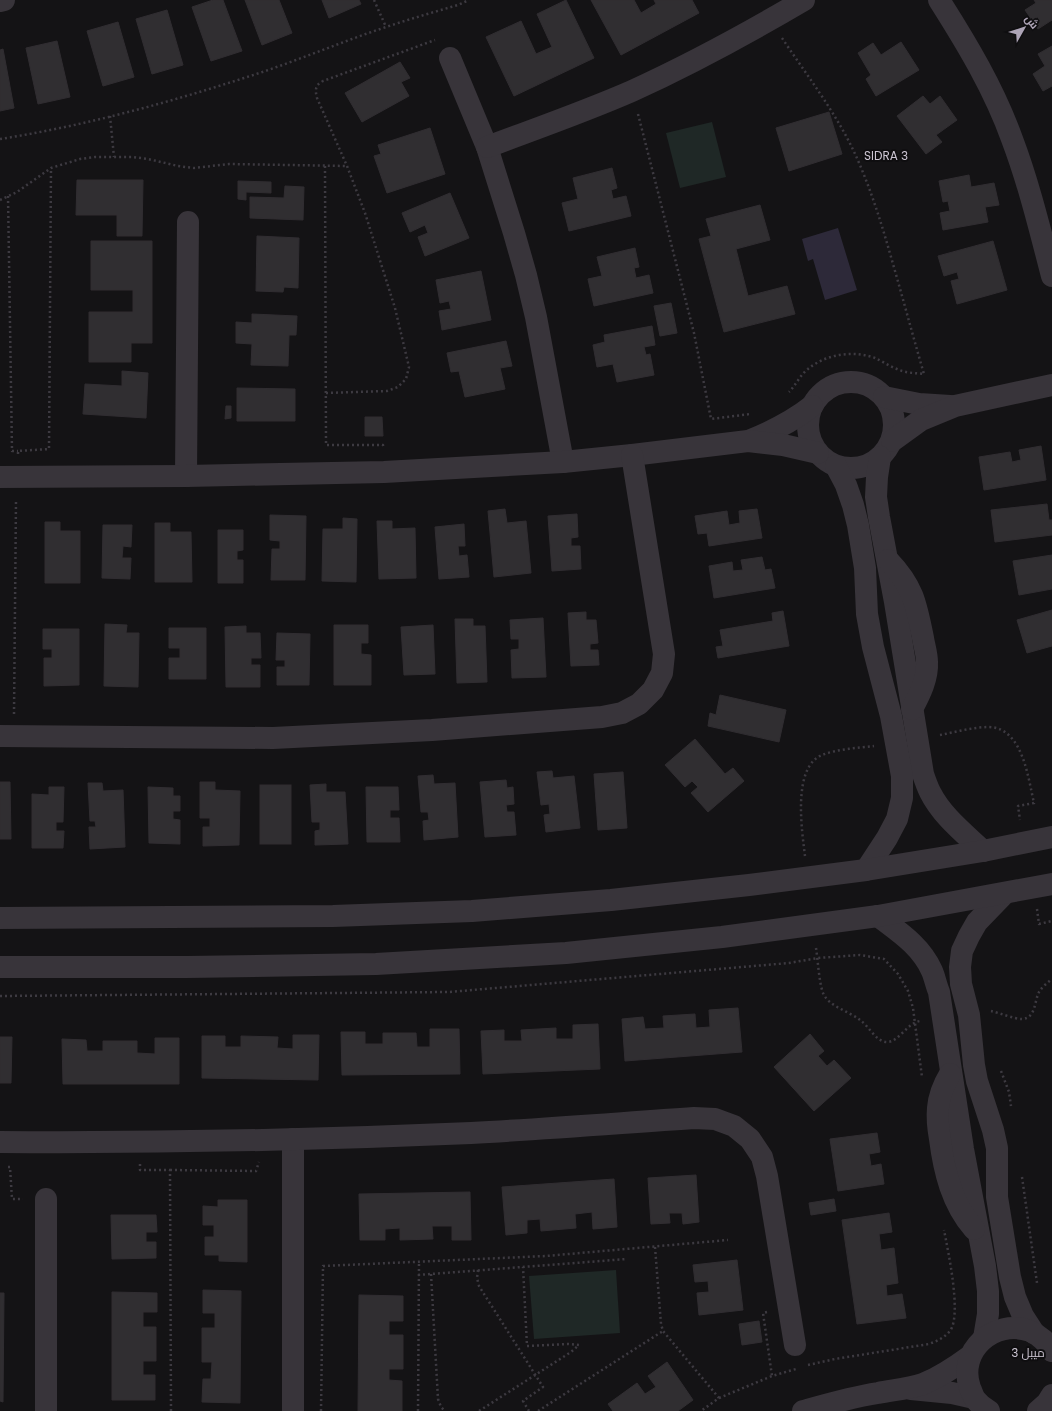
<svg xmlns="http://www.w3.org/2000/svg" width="1052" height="1411" viewBox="0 0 1052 1411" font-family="Poppins,Cairo,sans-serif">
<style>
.green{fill:#1f2826}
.water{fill:#2d2939}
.building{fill:#302e31;stroke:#302d31}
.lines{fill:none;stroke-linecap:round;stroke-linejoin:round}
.path{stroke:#3d3a41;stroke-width:2.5;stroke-dasharray:2 3;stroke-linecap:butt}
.minor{stroke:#38343a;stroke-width:22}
.labels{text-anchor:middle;stroke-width:4;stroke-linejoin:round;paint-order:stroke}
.neighbourhood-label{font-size:12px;fill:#ccc5d2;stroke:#0f0e10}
</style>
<rect width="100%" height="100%" fill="#141315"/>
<!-- green -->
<g class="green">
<path d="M712 122 726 177 680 188 666 133Z"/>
<path d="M616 1270 620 1333 534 1339 529 1276Z"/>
</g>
<!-- water -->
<path class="water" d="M838 228 857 290 825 300 813 259 808 261 802 239Z"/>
<!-- building -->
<g class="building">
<path d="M213 0H223L242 51 211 61 192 7Z"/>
<path d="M245 0H279L292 33 262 45Z"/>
<path d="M322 0H359L361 4 329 18Z"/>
<path d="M566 0 594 58 514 96 486 37 521 21 536 54 552 47 537 14Z"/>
<path d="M591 0H634L641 13 656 4 654 0H692L699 13 621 55Z"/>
<path d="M1034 0H1052V20L1038 29 1025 10 1036 3Z"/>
<path d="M167 10 183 65 152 74 136 19Z"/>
<path d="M118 22 134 77 103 86 87 31Z"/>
<path d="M57 41 70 97 38 104 26 48Z"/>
<path d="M901 42 919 70 876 96 866 79 871 75 858 53 873 43 881 55Z"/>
<path d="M1052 46V86L1043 91 1033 74 1045 66 1038 54Z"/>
<path d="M3 49 14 108 0 111V50Z"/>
<path d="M400 62 410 78 401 82 409 96 362 122 345 93Z"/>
<path d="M923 96 930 104 940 96 957 120 936 135 942 142 926 154 897 116Z"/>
<path d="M829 112 842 154 789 171 776 128Z"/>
<path d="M430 128 445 174 387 193 374 156 381 154 378 145Z"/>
<path d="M612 168 617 188 611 190 613 199 626 196 631 216 569 231 562 203 578 199 573 178Z"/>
<path d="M969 175 971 187 994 183 999 205 985 207 988 222 943 230 940 213 950 211 948 201 943 202 939 181Z"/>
<path d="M77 180H143L142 236H117V215H76Z"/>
<path d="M238 181 271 182V193L246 192V200L238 199Z"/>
<path d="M285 186 304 187 303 220 250 218V197L284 198Z"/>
<path d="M450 193 469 238 425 256 418 237 428 233 425 225 410 232 402 213Z"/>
<path d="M760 205 770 240 736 249 748 296 787 286 795 314 724 332 699 239 711 236 706 219Z"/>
<path d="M257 236 299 238 298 288 284 287 283 292 256 291Z"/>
<path d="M91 241H152V343H131V362H89V312H133V290H91Z"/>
<path d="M993 241 1007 290 957 304 951 281 959 279 957 272 944 276 938 256Z"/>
<path d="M635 248 639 267 634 268 636 278 649 275 653 293 594 306 588 279 602 276 597 257Z"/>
<path d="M481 271 491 320 442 330 439 311 451 309 449 301 440 303 436 280Z"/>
<path d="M671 303 677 333 660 336 654 306Z"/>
<path d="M252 314 297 316 296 335H289L288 366 251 365 252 344 236 343V322L252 323Z"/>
<path d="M652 326 655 345 644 347 646 355 650 354 654 375 617 382 613 364 597 367 593 345 605 342 604 335Z"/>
<path d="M506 341 512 366 500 368 505 389 465 397 459 371 451 372 447 353Z"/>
<path d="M122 371 148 373 146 418 83 414 85 384 122 386Z"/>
<path d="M237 388 295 389V421H237Z"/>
<path d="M226 406H231V418L225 419Z"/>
<path d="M365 417H382L383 436H365Z"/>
<path d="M1041 446 1046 480 984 490 979 457 1010 452 1012 462 1021 460 1019 450Z"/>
<path d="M1047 504 1049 520H1052V535L995 542 991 510Z"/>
<path d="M505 509 507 523 526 521 531 573 494 577 488 511Z"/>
<path d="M757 509 762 538 709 546 707 533 698 534 695 516 727 511 729 525 740 523 739 511Z"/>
<path d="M577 514 578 537 571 538V546H580L581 569 552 571 548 516Z"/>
<path d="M270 515 306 516 305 580H271L272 549H280V541L270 540Z"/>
<path d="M343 518 357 519 356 582 322 581 323 529H343Z"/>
<path d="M377 521H392V529L415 528 416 578 379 579Z"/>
<path d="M45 522H60V531H80V583H45Z"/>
<path d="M155 523H170V532H191L192 582H155Z"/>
<path d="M464 524 465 546H458L459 556 467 555 469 577 439 579 435 527Z"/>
<path d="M103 525H132L131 547 123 546 122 558H131L130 579 102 578Z"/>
<path d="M218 530H243V550L237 551V560H243V583H218Z"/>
<path d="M1052 555V589L1019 595 1013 561Z"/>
<path d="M762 557 765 570 771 569 775 588 714 598 709 566 732 562 733 571 743 570 741 560Z"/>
<path d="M1052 610V646L1027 653 1017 620Z"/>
<path d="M783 611 789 646 718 658 716 647 723 646 720 630 773 621 772 613Z"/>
<path d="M586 612V620H596L598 643 590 644V650H598L599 665 571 666 568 613Z"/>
<path d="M543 618 546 677 512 678 511 650 519 649V639H511L510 620Z"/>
<path d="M455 619H473V626H485L487 682 457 683Z"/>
<path d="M105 624 127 625 126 633H139L138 687 104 686Z"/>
<path d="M334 625H368V643H361V654L371 655V685H334Z"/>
<path d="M433 625 435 674 404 675 401 627Z"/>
<path d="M246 626V633H260L261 658H251V665H260V687H226L225 627Z"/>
<path d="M169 628H206V679H169V658H180V648H169Z"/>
<path d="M43 629H79V685L44 686V658H52V649H43Z"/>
<path d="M277 633 310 634 309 685H277V667H285V660H276Z"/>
<path d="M720 695 786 710 779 742 708 726 710 713 716 715Z"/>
<path d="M695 739 725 774 733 768 744 781 708 812 691 793 698 787 692 781 685 787 665 765Z"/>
<path d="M552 771 553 778 574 776 580 828 546 832 544 815 550 814 549 804 541 805 537 772Z"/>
<path d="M623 772 627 828 598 830 594 774Z"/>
<path d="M433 775 434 784 455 783 458 837 424 840 423 821 429 820 428 812H421L418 776Z"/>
<path d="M506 780 507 788 513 787 514 804 506 805 507 812H514L516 835 485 837 480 782Z"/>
<path d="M0 782H10L11 839H0Z"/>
<path d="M200 782H215V790L240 791 239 845 203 846V827H210V818H200Z"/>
<path d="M88 783H102L103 791 123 790 125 847 90 849 89 827H96L95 821H90Z"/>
<path d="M326 784V792H345L348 844 315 845V831L320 830V822H312L310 785Z"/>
<rect x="260" y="785" width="31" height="59"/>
<path d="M49 787H64L63 822H56V831H64L63 848H32V794L49 795Z"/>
<path d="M148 787 173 788V796H180V811H173V819L180 820V844L149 843Z"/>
<path d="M366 787H398L399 810H390V818H399L400 842H367Z"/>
<path d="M738 1008 742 1052 625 1061 622 1019 643 1017 645 1029 664 1028 663 1016 695 1014 696 1028 710 1027 709 1010Z"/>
<path d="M598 1024 600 1069 483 1074 481 1031 504 1030V1041H522L521 1030 556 1028V1039H573V1025Z"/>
<path d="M430 1029H459L460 1074 342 1075 341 1032H365V1044H383V1033H416L417 1047H430Z"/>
<path d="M810 1034 824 1051 818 1056 827 1066 834 1060 851 1078 814 1111 774 1067Z"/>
<path d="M293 1035H319L318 1080 202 1078V1036H225V1047H241V1036L278 1037 277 1048 293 1049Z"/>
<path d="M0 1037H12L11 1083H0Z"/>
<path d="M155 1038H179V1084H63L62 1039 86 1040 87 1051H103V1041H137V1053L155 1054Z"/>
<path d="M877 1133 880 1152 869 1154 871 1166 881 1164 884 1184 838 1191 830 1139Z"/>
<path d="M696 1175 699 1222 683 1224 682 1213H669L670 1223 651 1224 648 1178Z"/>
<path d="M614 1179 617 1227 593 1229 592 1212 575 1214 576 1228 541 1231 540 1219 527 1220V1233L506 1235 502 1187Z"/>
<path d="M470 1192 471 1240H452V1226H432L433 1239 400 1240V1228L385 1229V1240H360L359 1194Z"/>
<path d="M834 1199 836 1211 811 1215 809 1203Z"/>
<path d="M218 1200H247V1262L219 1261V1255H205V1237H214V1225H203V1206L218 1207Z"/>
<path d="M889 1213 892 1232 879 1234 881 1250 894 1248 898 1283 886 1285 887 1296 902 1294 906 1318 857 1324 842 1220Z"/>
<path d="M111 1215H156L157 1232H146V1242H156V1258L112 1259Z"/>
<path d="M737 1260 743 1310 699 1315 697 1293 709 1292 708 1281 695 1282 693 1265Z"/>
<path d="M203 1290 241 1291 240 1403 202 1402 203 1379H211L212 1362H202V1328H215V1313H203Z"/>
<path d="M112 1292 157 1293V1312H143V1327H156V1361H143V1375H155V1400H112Z"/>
<path d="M0 1293H4L3 1402 0 1401Z"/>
<path d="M359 1295 403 1296V1321H389V1335H403V1369H389V1380L402 1381V1411H358Z"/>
<path d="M759 1321 762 1342 742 1345 739 1324Z"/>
<path d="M667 1362 693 1400 678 1411H613L608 1404 637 1383 645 1394 656 1387 648 1376Z"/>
</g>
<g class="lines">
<!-- path -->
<g class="path">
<path d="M374 0 386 27"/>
<path d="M782 38C808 77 837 114 856 156 873 194 884 232 895 271 905 306 914 340 924 374 915 373 905 373 897 369 889 366 882 361 875 358 853 350 826 354 808 369 800 375 796 385 789 392"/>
<path d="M638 114 694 333 711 419 750 414"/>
<path d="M110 116 114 157"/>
<path d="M0 139C83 126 164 104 244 78 292 63 338 43 386 27 410 19 434 12 458 5L469 0"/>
<path d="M325 166 326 445H383V449"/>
<path d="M8 196 12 451H18"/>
<path d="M0 200 17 192 51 168 80 159 95 157H133L148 159 178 166 194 168 229 164 347 166"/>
<path d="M326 393 387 391 398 387 406 379 409 367 395 308 365 213 347 166 317 98C315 90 315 85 323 81L435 40"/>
<path d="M18 454V451L49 449 51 168"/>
<path d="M14 714 16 501"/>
<path d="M940 735C956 732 973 727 989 727 1023 728 1028 778 1034 803L1018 806 1020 820"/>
<path d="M805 856C802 831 792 767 822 755 837 749 858 748 874 746"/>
<path d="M1037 909 1039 924 1052 921"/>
<path d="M816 948C818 961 819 982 823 993 829 1007 849 1011 860 1020 869 1026 876 1042 887 1042 899 1042 907 1023 920 1021"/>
<path d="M0 996 449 992 789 963 818 958 860 955 884 959 898 974 908 991 913 1008 922 1077"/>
<path d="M991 1011C1000 1013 1014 1019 1022 1019 1036 1018 1034 1002 1039 992 1042 987 1047 983 1052 979"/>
<path d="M1001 1071 1009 1092 1011 1106"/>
<path d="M140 1164V1170H170L171 1411"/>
<path d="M8 1167H10L12 1199H23"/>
<path d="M170 1170 256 1171 259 1162"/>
<path d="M1022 1177 1037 1283"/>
<path d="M655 1247 661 1324 663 1331 719 1398 701 1411"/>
<path d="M478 1270 477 1278 479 1286 543 1387 523 1401 529 1411"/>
<path d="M431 1274 438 1399 441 1407 445 1411"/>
<path d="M418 1275 627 1259"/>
<path d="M767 1312 763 1313 772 1376"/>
<path d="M808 1365 835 1359 929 1344C937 1341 944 1338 950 1331 962 1315 948 1251 944 1230"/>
<path d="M719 1398 772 1376 796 1369"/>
<path d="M321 1411 323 1266 546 1256 728 1240"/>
<path d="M418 1411 419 1262"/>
<path d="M479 1411 571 1352 579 1345 568 1344 527 1346 523 1267"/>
<path d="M538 1411 663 1331"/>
</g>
<!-- minor -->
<g class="minor">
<path d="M939 0C967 44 994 89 1012 139 1029 184 1040 230 1052 276"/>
<path d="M0 1 4 0"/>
<path d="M450 58 487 147 514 233 526 275 536 317 563 462"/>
<path d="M487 147C535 129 584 112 632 91 691 64 748 33 804 0"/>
<circle cx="851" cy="425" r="43"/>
<path d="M884 397 919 404 950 406"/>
<path d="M751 440C773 431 793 421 812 406"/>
<path d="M892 441 921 420 955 406 1052 385"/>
<path d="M880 457 877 477 876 497 879 517 895 602 923 774C925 780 927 786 930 792 942 816 964 833 983 851"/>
<path d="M836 466 846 485 853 505 858 525 865 568 867 614 873 647 891 716 902 776V798L897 819 887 838 866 870"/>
<path d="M186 476 188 222"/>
<path d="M0 477 186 476 384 472 563 462 632 455 748 441 783 445 818 453"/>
<path d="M888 560C913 586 916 603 923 638 924 645 927 654 927 662 928 678 920 694 912 709"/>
<path d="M0 736 273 738 432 730 602 717 622 713 639 704 653 690 662 673 664 654 632 455"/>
<path d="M1004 894 977 922 969 936 962 951 960 967 961 984 969 1015 974 1065 977 1081 993 1130 997 1148V1197L1010 1277 1015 1297 1023 1316 1034 1333"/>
<path d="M878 916C899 932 921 946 932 971 935 978 936 985 939 992L963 1149 985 1266 988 1291V1314L984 1338"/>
<path d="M0 918 333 916 472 911 611 900 749 885 866 870 983 851 1052 837"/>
<path d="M0 967H187L376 964 566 953 722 937 878 916 1052 884"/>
<path d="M950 1074C944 1084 939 1096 938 1108 937 1118 938 1128 940 1139 944 1171 952 1204 974 1229"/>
<path d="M293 1139V1411"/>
<path d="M0 1142C157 1143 314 1140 471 1133 546 1129 620 1123 694 1118L715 1119 734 1126 750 1139 762 1157 767 1176 795 1345"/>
<path d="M911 1389 952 1393 974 1398"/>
<path d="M46 1411V1199"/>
<path d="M803 1411C828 1404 852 1397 878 1393 893 1390 908 1389 923 1384 940 1377 955 1367 970 1356"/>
<path d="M989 1411C984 1408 979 1404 975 1399 973 1396 972 1392 970 1388 957 1351 994 1318 1030 1331 1039 1335 1048 1343 1052 1351"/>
<path d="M1038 1411 1047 1403 1052 1395"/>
</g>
</g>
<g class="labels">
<!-- neighbourhood labels -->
<g class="neighbourhood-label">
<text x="886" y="160">SIDRA 3</text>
<text x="1028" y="1357">ميبل 3</text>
</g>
</g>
<!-- north arrow -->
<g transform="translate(1024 28) rotate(51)" stroke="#0f0e10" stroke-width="3" paint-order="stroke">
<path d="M0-3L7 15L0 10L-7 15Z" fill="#ada4b6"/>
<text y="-6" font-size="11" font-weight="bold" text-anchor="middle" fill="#ada4b6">ش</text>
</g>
</svg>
